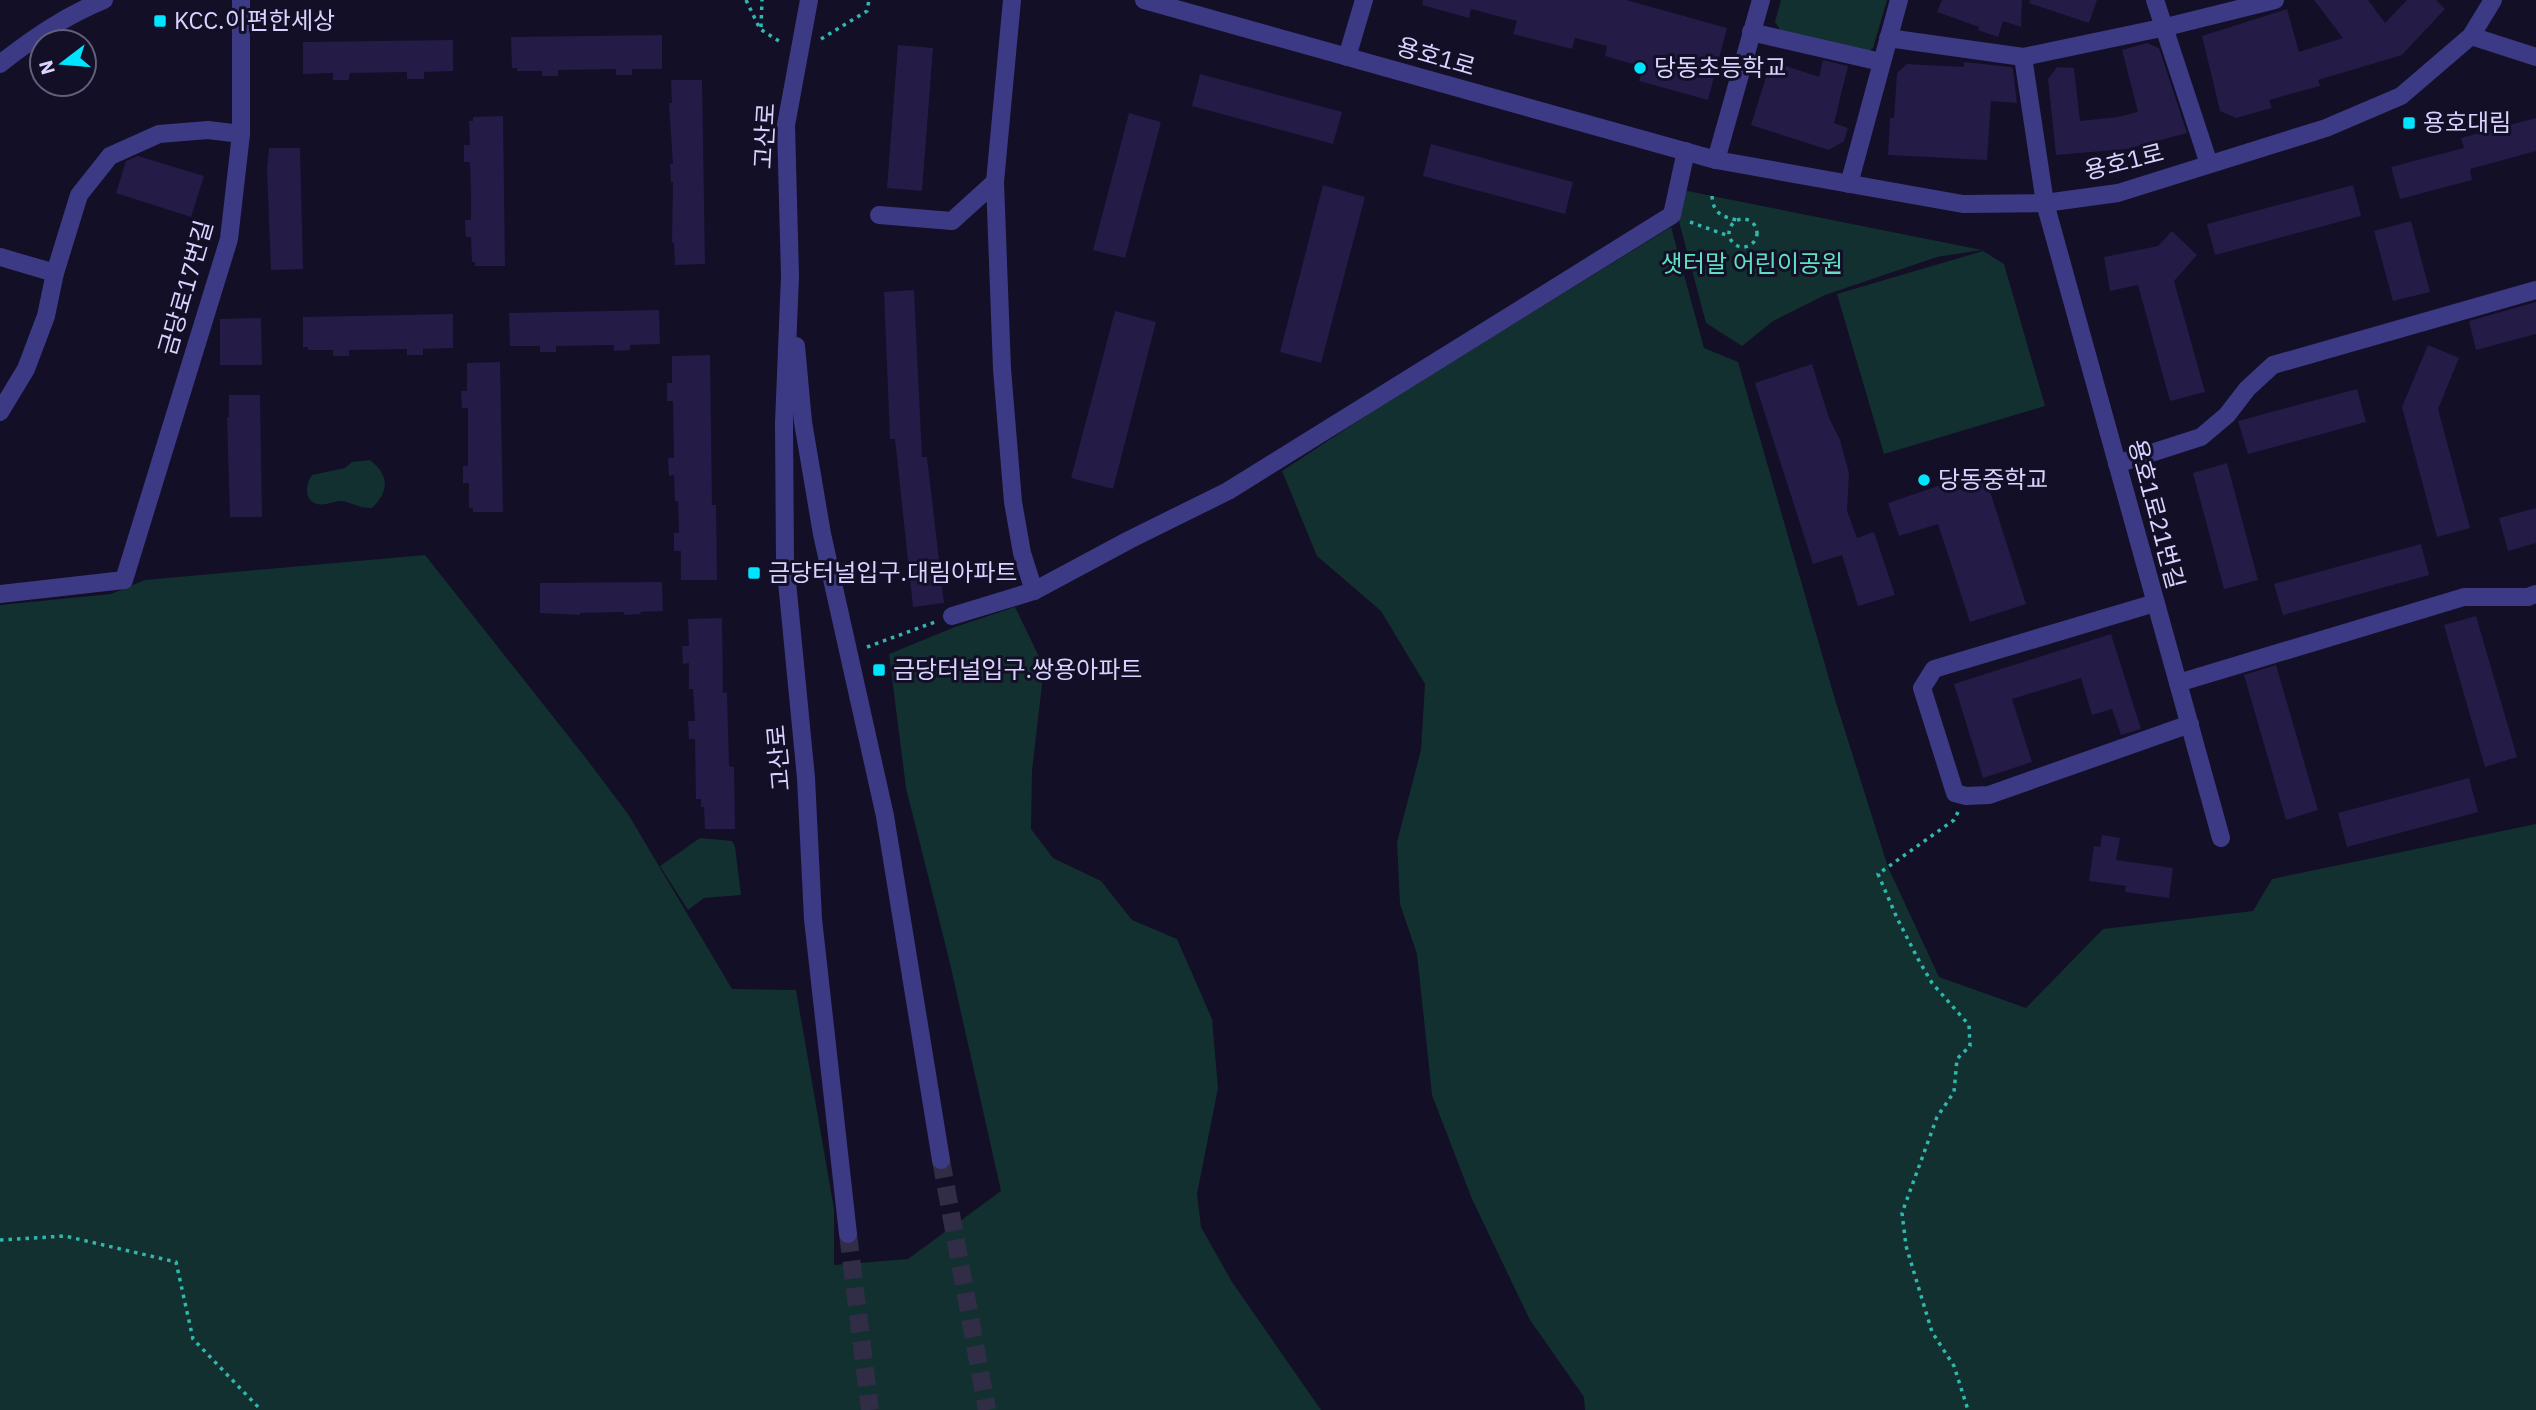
<svg xmlns="http://www.w3.org/2000/svg" width="2536" height="1410" viewBox="0 0 2536 1410" font-family="'IBM Plex Sans','Noto Sans KR',sans-serif">
<style>
.green{fill:#12302f}
.building{fill:#241b47}
.lines{fill:none;stroke-linecap:round;stroke-linejoin:round}
.minor-tunnel{stroke:#312d47;stroke-width:18;stroke-dasharray:18 9;stroke-linecap:butt}
.path{stroke:#2fb8b0;stroke-width:3.5;stroke-dasharray:3.5 5;stroke-linecap:butt}
.minor{stroke:#3d3a85;stroke-width:18}
.poi-dot{fill:#00e5ff;stroke:#130f26;stroke-width:2.5}
.labels{text-anchor:middle;stroke-width:6;stroke-linejoin:round;paint-order:stroke}
.poi-label{font-size:24px;fill:#d9d4ff;stroke:#130f26;text-anchor:start}
.street-label{font-size:24px;fill:#d9d4ff;stroke:#130f26}
.park-label{font-size:24px;fill:#5fe0c0;stroke:#130f26}
</style>
<rect width="100%" height="100%" fill="#130f26"/>
<!-- green -->
<g class="green">
<path d="M1781 0H1887L1873 48 1866 54 1780 30 1775 22Z"/>
<path d="M1683 190 1712 196 1982 250 1937 257 1825 295 1773 321 1742 346 1706 323 1677 214Z"/>
<path d="M1671 227 1704 348 1738 362 1834 696 1888 867 1939 977 2026 1008 2103 929 2253 911 2272 879 2536 824V1410H1585L1584 1397 1530 1320 1472 1199 1432 1095 1417 954 1400 904 1397 842 1421 750 1425 684 1381 611 1317 556 1282 471 1393 398Z"/>
<path d="M1983 251 2004 264 2045 406 1884 454 1837 294Z"/>
<path d="M370 460C389 475 390 491 372 508 359 509 350 501 339 501 332 502 325 506 317 504 303 500 306 484 312 475L345 468 352 462Z"/>
<path d="M425 555 585 757 628 814 732 989 796 990 834 1209V1265L908 1259 1001 1191 949 959 906 788 889 654 955 627 1015 607 1044 667 1032 771 1031 829 1053 858 1101 881 1132 920 1177 939 1212 1019 1218 1088 1197 1194 1201 1227 1232 1282 1321 1410H0V605L111 594 145 580Z"/>
<path d="M700 838 732 841 735 847 741 895 704 898 688 910 660 866Z"/>
</g>
<!-- building -->
<g class="building">
<path d="M1423 0H1626L1727 28 1708 100 1639 81 1643 67 1605 56 1607 46 1575 38 1572 49 1513 34 1517 21 1471 9 1469 18 1422 5Z"/>
<path d="M1942 0H2022L2021 27 2003 21 1998 37 1978 30 1979 27 1937 12Z"/>
<path d="M2030 0H2097L2089 23 2029 3Z"/>
<path d="M2314 0H2368L2385 23 2407 0H2436L2445 9 2402 55 2318 80 2320 86 2269 100 2272 108 2236 118 2220 111 2202 36 2287 9 2299 52 2343 38Z"/>
<path d="M662 35V69H632V75H616V69L558 70V76H542V71H517V68H512L511 37Z"/>
<path d="M453 40V71L424 72V79H407V72L350 73 349 80H333V73L303 74V42Z"/>
<path d="M2147 43 2159 48 2187 133 2127 149 2056 155 2048 79 2057 67 2074 68 2080 121 2118 117 2138 112 2122 50Z"/>
<path d="M898 45 933 48 922 191 887 188Z"/>
<path d="M1823 60 1848 66 1834 123 1848 128 1844 141 1829 150 1751 125 1771 61 1819 77Z"/>
<path d="M1964 62 2011 67 2013 69 2017 103 1991 101 1987 160 1888 155 1890 118H1894L1897 73 1907 64 1964 67Z"/>
<path d="M1200 74 1342 112 1333 144 1192 106Z"/>
<path d="M671 80H702L705 264 675 265 674 243H672L673 182H671L670 164H673L669 103H672Z"/>
<path d="M1129 113 1161 122 1125 258 1093 250Z"/>
<path d="M503 116 505 266H475V262H472L471 237H466L465 220H471V196L470 162H464V145H470L469 121H473V117Z"/>
<path d="M2536 118V151L2470 169 2472 180 2400 199 2391 167 2464 148 2461 138Z"/>
<path d="M1431 144 1573 182 1565 214 1423 176Z"/>
<path d="M269 148H300L303 269 271 270 267 170Z"/>
<path d="M138 156 204 176 191 217 116 193 126 161Z"/>
<path d="M1323 185 1365 197 1321 363 1280 352Z"/>
<path d="M2353 185 2361 216 2215 255 2207 224Z"/>
<path d="M2411 221 2430 292 2393 301 2374 231Z"/>
<path d="M2172 231 2197 255 2174 281 2205 392 2170 401 2138 285 2110 291 2104 257 2158 246Z"/>
<path d="M914 290 922 457H927L944 603 913 607 895 439H890L884 292Z"/>
<path d="M2536 302V334L2476 350 2469 321Z"/>
<path d="M659 310 660 344 630 345V350L614 351V345L556 346V352H540V346H510L509 313Z"/>
<path d="M1115 311 1156 322 1113 489 1071 478Z"/>
<path d="M453 314V348L423 349V355H407V349L349 350V356H333V350H308V347H303V317Z"/>
<path d="M261 318 262 365H220V319Z"/>
<path d="M2428 345 2459 358 2438 409 2470 528 2437 537 2402 407Z"/>
<path d="M710 355 712 505H716L717 580H681V551H674V533H679L678 501H675L674 475 669 476 668 458H674L673 401H667V383H672V356Z"/>
<path d="M500 362 503 512H473V508H469V483H463V466H468V408H462L461 391H467V363Z"/>
<path d="M1812 364 1829 418 1840 440 1849 473 1847 511 1857 538 1874 532 1895 595 1858 606 1842 555 1813 564 1755 383Z"/>
<path d="M2357 389 2366 422 2248 454 2238 421Z"/>
<path d="M229 395H260L262 517H230L227 417H229Z"/>
<path d="M2227 463 2258 580 2224 589 2193 473Z"/>
<path d="M1987 482 2026 604 1970 622 1938 524 1899 536 1888 503 1947 483 1960 490Z"/>
<path d="M2536 508V543L2508 551 2499 518Z"/>
<path d="M2421 544 2429 575 2283 615 2274 584Z"/>
<path d="M662 582 663 611 640 612 641 614 624 615V612L580 613V615L540 613V583Z"/>
<path d="M2476 616 2517 757 2485 767 2444 625Z"/>
<path d="M722 618 723 693 727 692 729 766 734 767 735 829H705L704 807H701V799H696L695 739H689L688 721H695L693 689H689V663L683 664 682 646H689L688 619Z"/>
<path d="M2111 634 2141 729 2121 735 2112 709 2092 715 2081 678 2012 699 2032 762 1983 778 1954 684Z"/>
<path d="M2276 665 2318 810 2286 820 2244 675Z"/>
<path d="M2469 778 2478 812 2347 847 2338 813Z"/>
<path d="M2102 835 2120 838 2116 860 2173 868 2169 898 2125 892 2126 886 2089 881 2094 846 2100 847Z"/>
</g>
<g class="lines">
<!-- minor-tunnel -->
<g class="minor-tunnel">
<path d="M941 1160 987 1410"/>
<path d="M848 1234 870 1410"/>
</g>
<!-- path -->
<g class="path">
<path d="M746 0 760 29 782 43"/>
<path d="M761 27 762 0"/>
<path d="M821 39 867 11 869 0"/>
<path d="M1712 196C1713 213 1722 217 1737 220"/>
<circle cx="1743" cy="233" r="14"/>
<path d="M1690 222 1729 236"/>
<path d="M867 647 935 622"/>
<path d="M1958 812 1954 820 1878 874 1897 918 1918 959 1932 983 1969 1025 1970 1046 1957 1059 1954 1092 1937 1117 1902 1213 1906 1246 1932 1332 1954 1366 1968 1410"/>
<path d="M0 1240 65 1236 176 1262 193 1339 261 1410"/>
</g>
<!-- minor -->
<g class="minor">
<path d="M809 0 786 125 790 276 784 423 785 561 806 778 813 919 848 1234"/>
<path d="M1012 0 995 182 1002 369 1013 502 1022 553 1034 591"/>
<path d="M1144 0 1716 160 1963 204 2045 203 2118 193 2326 128 2401 96 2471 36 2493 0"/>
<path d="M2155 0 2209 164"/>
<path d="M1751 32 1881 62"/>
<path d="M2471 36 2536 57"/>
<path d="M1888 38 2023 57 2166 27 2275 0"/>
<path d="M1347 57 1364 0"/>
<path d="M2023 57 2045 203 2221 838"/>
<path d="M0 64C33 38 65 16 104 0"/>
<path d="M1716 160 1761 0"/>
<path d="M1849 184 1899 0"/>
<path d="M879 215 952 221 995 182"/>
<path d="M0 257 55 273"/>
<path d="M796 346 803 422 822 534 885 816 941 1160"/>
<path d="M0 412 26 369 46 316 55 273 79 195 110 156 159 134 208 130 241 134"/>
<path d="M2117 464 2201 437 2227 415 2247 389 2273 365 2536 290"/>
<path d="M0 594 124 580 229 239 241 134V0"/>
<path d="M2155 603 1934 669 1922 688 1955 793 1966 796 1989 795 2190 724"/>
<path d="M952 616 1034 591 1129 540 1228 491 1672 215 1686 151"/>
<path d="M2178 683 2464 597H2528L2536 594"/>
</g>
</g>
<!-- markers -->
<g class="poi-dot">
<rect x="153" y="14" width="14" height="14" rx="3.5"/>
<circle cx="1640" cy="68" r="7"/>
<rect x="2402" y="116" width="14" height="14" rx="3.5"/>
<circle cx="1924" cy="480" r="7"/>
<rect x="747" y="566" width="14" height="14" rx="3.5"/>
<rect x="872" y="663" width="14" height="14" rx="3.5"/>
</g>
<g class="labels">
<!-- poi labels -->
<g class="poi-label">
<text x="174" y="29">KCC.이편한세상</text>
<text x="1654" y="76">당동초등학교</text>
<text x="2423" y="131">용호대림</text>
<text x="1938" y="488">당동중학교</text>
<text x="768" y="581">금당터널입구.대림아파트</text>
<text x="893" y="678">금당터널입구.쌍용아파트</text>
</g>
<!-- street labels -->
<g class="street-label">
<text transform="translate(1436 57) rotate(16)" y="8">용호1로</text>
<text transform="translate(765 136) rotate(-87)" y="8">고산로</text>
<text transform="translate(2124 162) rotate(-14)" y="8">용호1로</text>
<text transform="translate(186 288) rotate(-74)" y="8">금당로17번길</text>
<text transform="translate(2156 514) rotate(75)" y="8">용호1로21번길</text>
<text transform="translate(779 758) rotate(-95)" y="8">고산로</text>
</g>
<!-- park labels -->
<g class="park-label">
<text x="1752" y="272">샛터말 어린이공원</text>
</g>
</g>
<!-- north arrow -->
<g transform="translate(63 63) rotate(254)"><circle r="33" fill="#130f26" stroke="#625e7d" stroke-width="2"/>
<path d="M0-5L12 26L0 18L-12 26Z" fill="#00e5ff"/>
<text y="-10" font-size="19" font-weight="bold" text-anchor="middle" fill="#d9d4ff">N</text>
</g>
</svg>
